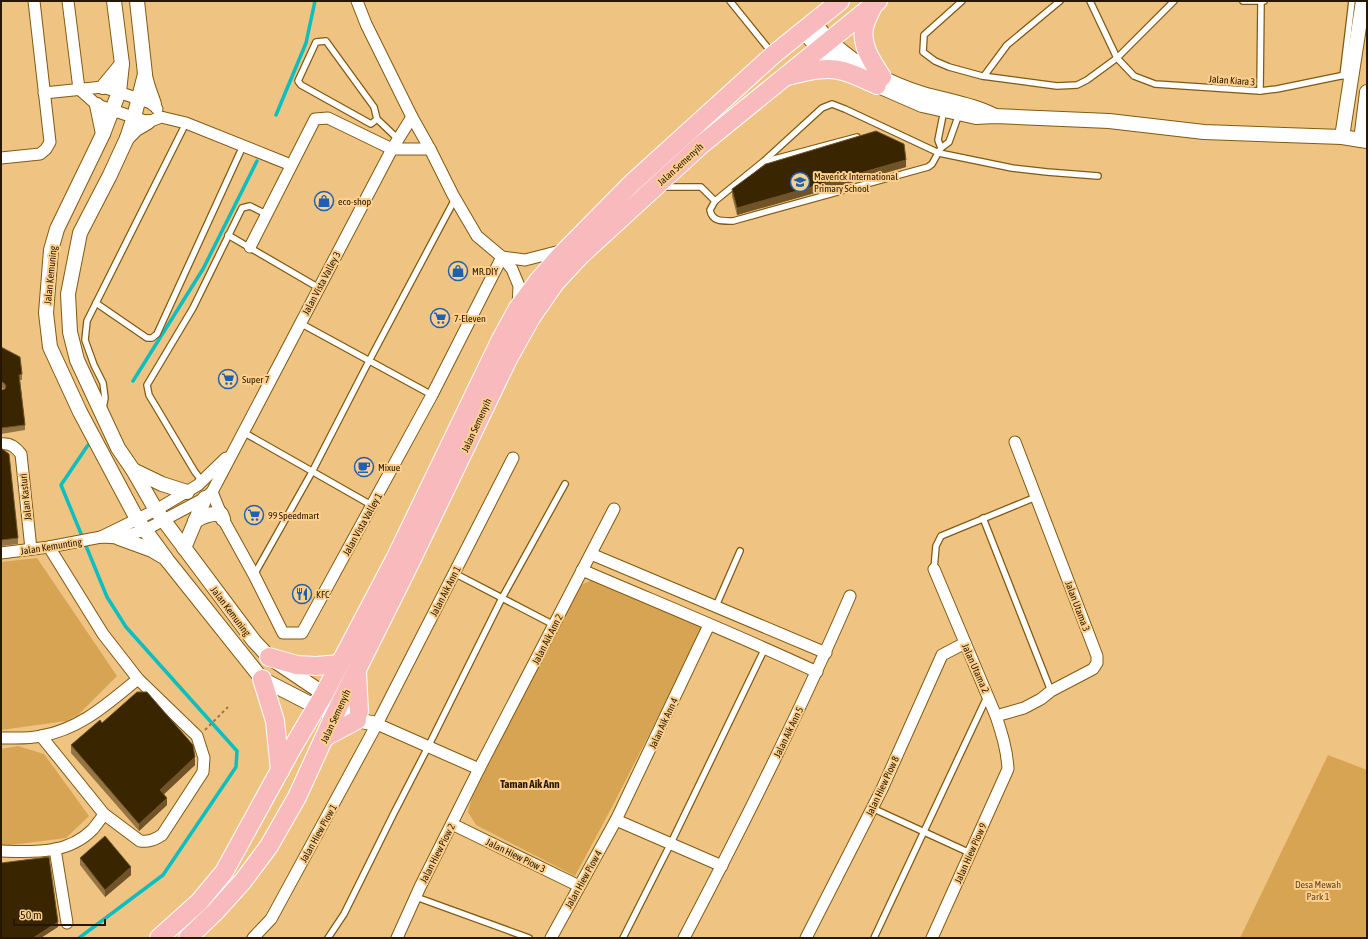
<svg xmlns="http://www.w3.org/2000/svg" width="1368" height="939" viewBox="0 0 1368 939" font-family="'Asap Condensed',sans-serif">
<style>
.green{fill:#d7a453}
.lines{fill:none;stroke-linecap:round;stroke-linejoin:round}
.stream{stroke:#0bbfc1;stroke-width:3.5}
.service-casing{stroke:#825a11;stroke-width:8}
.minor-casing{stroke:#825a11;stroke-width:13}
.tertiary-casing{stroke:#825a11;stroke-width:16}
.primary-casing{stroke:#fff;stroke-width:20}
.path{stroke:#967748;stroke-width:2;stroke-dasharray:3 3;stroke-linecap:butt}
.service{stroke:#fff;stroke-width:5.5}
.minor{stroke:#fff;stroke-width:11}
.tertiary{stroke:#fff;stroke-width:14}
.primary{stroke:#f9babe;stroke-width:18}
.wall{fill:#947441}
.shaded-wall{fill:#705427}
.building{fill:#3a2501;stroke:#705427}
.labels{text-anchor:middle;stroke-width:4;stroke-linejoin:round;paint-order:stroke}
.street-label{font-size:10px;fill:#271700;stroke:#fdd08d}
.poi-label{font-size:10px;fill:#271700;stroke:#fdd08d;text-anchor:start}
.park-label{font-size:10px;fill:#614925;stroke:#fdd08d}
.neighbourhood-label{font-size:11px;font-weight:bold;fill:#271700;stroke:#fdd08d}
</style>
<rect width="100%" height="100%" fill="#efc381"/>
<!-- green -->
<g class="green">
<path d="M37 558 117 676 78 715 66 721 1 730V562Z"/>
<path d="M594 579 704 627 612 807 575 876 476 825 468 812 472 797 578 589 583 584Z"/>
<path d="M18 746 44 754 89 816 66 838 2 846 1 749Z"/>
<path d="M1328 755 1367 770V938H1240Z"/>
</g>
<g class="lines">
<!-- stream -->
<g class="stream">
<path d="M276 115 306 43 315 1"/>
<path d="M133 381 203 269 257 161"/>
<path d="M79 938 163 875 236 767 237 751 126 627 107 597 61 485 88 445"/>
</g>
<defs>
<g id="service">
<path d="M730 1 772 53"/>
<path d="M962 1 924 35 923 52 935 61 949 67 982 76 1057 86 1077 85 1087 80 1117 58 1174 1"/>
<path d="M1090 1 1117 58 1134 76 1155 84 1260 91 1277 89 1350 74"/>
<path d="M1243 1H1264"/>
<path d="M984 76 1007 45 1060 1"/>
<path d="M1343 76 1352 1"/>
<path d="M1260 91 1261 2"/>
<path d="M959 114 949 142 941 148 932 164 928 167 733 221C723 221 712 222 710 210L715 201 764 161 822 108 832 104 845 109 939 153 1012 168 1047 172 1098 176"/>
<path d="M377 119 371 124 301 85 298 81 316 42 326 41 374 107 377 119 398 139"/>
<path d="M186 123 96 303 147 338H152L157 334 243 146"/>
<path d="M941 148 938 140 944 110"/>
<path d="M767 161 857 137"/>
<path d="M661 187H701L715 201"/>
<path d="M228 235 319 288"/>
<path d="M96 303 87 321 85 340 94 365 103 383 105 398 103 408"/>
<path d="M300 323 432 395"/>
<path d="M243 432 373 506"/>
<path d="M202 481 195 472 149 395 147 385 193 308 242 208 250 206 266 214"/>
<path d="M983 518 1051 691"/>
<path d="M934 569 936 546 941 536 1036 497"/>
<path d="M454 573 554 625"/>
<path d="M254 575 312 472 369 361 455 199"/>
<path d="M716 606 740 551"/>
<path d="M872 808 970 853"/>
<path d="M416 897 529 938"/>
<path d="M328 938 344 914 393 815 428 747 502 598 565 484"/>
<path d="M623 938 670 845 765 648"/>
<path d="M874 938 987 697"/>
</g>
<g id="minor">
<path d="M68 1 79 89 97 105 148 122 161 117 186 123 291 165"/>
<path d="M357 1 366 24 412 117 430 149 453 195 477 236 502 257 512 269 519 286 518 307"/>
<path d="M44 93 103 87 154 104 157 109"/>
<path d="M1 158 40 154 46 149 50 142 34 1"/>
<path d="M250 247 315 119 328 118 392 149H430"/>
<path d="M502 257 525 260 564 250"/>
<path d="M1 444C11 443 15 447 21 454L31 549"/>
<path d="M212 492 223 519 254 575 283 633H302L432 395 502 257"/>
<path d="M101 537 156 510 198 485 226 458"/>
<path d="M1 553 49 547 101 537 119 538 145 530 205 498 212 492 392 149 412 117"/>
<path d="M591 554 826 653"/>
<path d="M582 570C661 604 740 636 817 672"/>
<path d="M996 716 1024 708 1041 699 1051 691 1093 669 1097 663V656L1015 442"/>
<path d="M377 724 479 769"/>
<path d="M41 736 104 814 140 841C149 842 154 840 162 835L203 772 204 758 197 736 138 679 103 634 49 547"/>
<path d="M1 738C14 738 28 739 41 736 81 729 108 703 138 679"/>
<path d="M616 820 722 866"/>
<path d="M452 824 579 886"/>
<path d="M55 849 67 923"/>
<path d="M1 851C33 852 68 855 93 829 97 824 101 819 104 814"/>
<path d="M253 938 271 919 377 724 513 458"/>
<path d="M397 938 420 887 479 769 614 509"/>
<path d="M551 938 616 820 709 625"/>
<path d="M684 938C743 826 800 712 850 596"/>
<path d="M806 938 882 789 942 655 965 643"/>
<path d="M932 938 1008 769C1007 750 1002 734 996 716L934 569"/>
</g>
<g id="tertiary">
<path d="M114 1 122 64 119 92 103 134 57 229 51 250 46 313 50 347 80 412 137 519 167 560 262 679 334 716 377 724"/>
<path d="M137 1 145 74 134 117 127 138 110 175 80 233 68 294 70 332 77 360 118 448 133 470 156 510 254 641 269 657 324 694 350 707"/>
<path d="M814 22C819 28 824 36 830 41 856 65 889 84 923 94 947 101 971 104 993 115"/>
<path d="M803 31 819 49 852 70"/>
<path d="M145 76 148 87 154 104"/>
<path d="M870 80 883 88 922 105 976 117 995 116 1109 121 1204 132 1342 137 1367 141"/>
<path d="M103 87 122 64"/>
<path d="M97 105 103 134"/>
<path d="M1342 137 1363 1"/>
<path d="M127 138 136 129 148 122"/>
<path d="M1361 140 1367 92"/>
<path d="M133 470 162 484 187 492"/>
<path d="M195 521C203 516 211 513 221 514L223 519"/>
<path d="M119 538 152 550 162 556"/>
<path d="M184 548 205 498"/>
</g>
<g id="primary">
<path d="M873 6C870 12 867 18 865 24 859 43 872 62 882 77"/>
<path d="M787 76C805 72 825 66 843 71 854 74 866 80 877 85"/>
<path d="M269 657 297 665 316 666 340 664"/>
<path d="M357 671 359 712"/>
<path d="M262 679 275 721 280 771"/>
<path d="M325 737 357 720"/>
<path d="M159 938 199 902 224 872 291 750 324 694 395 559 501 339 518 308 538 281 560 256 631 184 773 55 840 1"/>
<path d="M188 938 216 911 243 881 269 846 297 797 334 716 410 563 508 359 532 316 555 283 581 255 701 145 878 1"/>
</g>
</defs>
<!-- service casing -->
<use href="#service" class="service-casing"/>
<!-- minor casing -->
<use href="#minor" class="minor-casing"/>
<!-- tertiary casing -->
<use href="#tertiary" class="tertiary-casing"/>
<!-- primary casing -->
<use href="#primary" class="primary-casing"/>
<!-- path -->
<path class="path" d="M205 730 228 707"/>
<!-- service -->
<use href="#service" class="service"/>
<!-- minor -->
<use href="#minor" class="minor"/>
<!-- tertiary -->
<use href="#tertiary" class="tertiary"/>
<!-- primary -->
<use href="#primary" class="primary"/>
</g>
<!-- wall -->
<g class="wall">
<path d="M906 167 737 215 732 196V189Z"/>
<path d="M1 347 22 374V380H20L25 425V430L1 434V390H2L5 389 1 388Z"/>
<path d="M1 448 18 538V544L1 546Z"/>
<path d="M102 723 195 765 164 794 167 805 139 831 71 753V745Z"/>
<path d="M80 858 131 875 105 897 80 865Z"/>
</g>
<!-- shaded-wall -->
<g class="shaded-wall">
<path d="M906 160V167L737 215V208Z"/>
<path d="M195 757V765L160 798V790Z"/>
<path d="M167 798V805L139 831V824Z"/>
<path d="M131 867V875L105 897V890Z"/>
<path d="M58 922V927L41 938H33Z"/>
</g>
<!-- building -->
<g class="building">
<path d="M876 131 904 144 906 160 737 208 732 189 766 164Z"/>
<path d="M1 347 20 357 22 374 19 375 25 425 1 428V390H2L5 389 6 386 4 383 1 382Z"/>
<path d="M1 448 9 454 18 538 1 540Z"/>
<path d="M137 692H147L193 745 195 757 160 790 167 798 139 824 71 745 100 720 102 723Z"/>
<path d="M105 836 131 867 105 890 80 858Z"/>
<path d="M49 857 58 922 33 938H1V863Z"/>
</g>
<!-- icons -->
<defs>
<symbol id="school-ring" viewBox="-11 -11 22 22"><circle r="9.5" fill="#fdd08d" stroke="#2060b1" stroke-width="1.5"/><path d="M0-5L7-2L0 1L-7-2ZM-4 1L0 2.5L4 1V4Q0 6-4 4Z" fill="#2060b1"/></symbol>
<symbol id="shop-ring" viewBox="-11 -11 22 22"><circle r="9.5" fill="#fdd08d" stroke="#2060b1" stroke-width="1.5"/><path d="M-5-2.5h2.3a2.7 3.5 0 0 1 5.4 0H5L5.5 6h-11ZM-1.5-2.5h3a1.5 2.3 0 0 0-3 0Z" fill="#2060b1"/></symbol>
<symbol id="supermarket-ring" viewBox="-11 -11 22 22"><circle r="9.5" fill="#fdd08d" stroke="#2060b1" stroke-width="1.5"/><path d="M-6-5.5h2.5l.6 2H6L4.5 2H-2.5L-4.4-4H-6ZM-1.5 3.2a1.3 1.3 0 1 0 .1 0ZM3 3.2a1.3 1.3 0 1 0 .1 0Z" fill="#2060b1"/></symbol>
<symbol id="cafe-ring" viewBox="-11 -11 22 22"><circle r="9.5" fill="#fdd08d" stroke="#2060b1" stroke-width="1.5"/><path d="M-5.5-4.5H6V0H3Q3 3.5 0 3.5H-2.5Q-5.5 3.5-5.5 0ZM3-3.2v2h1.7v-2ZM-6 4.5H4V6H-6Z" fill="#2060b1"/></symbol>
<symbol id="restaurant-ring" viewBox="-11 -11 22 22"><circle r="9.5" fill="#fdd08d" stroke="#2060b1" stroke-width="1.5"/><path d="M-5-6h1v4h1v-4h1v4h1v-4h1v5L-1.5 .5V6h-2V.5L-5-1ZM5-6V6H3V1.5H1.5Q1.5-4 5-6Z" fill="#2060b1"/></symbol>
</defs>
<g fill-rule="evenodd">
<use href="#school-ring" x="789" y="171" width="22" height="22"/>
<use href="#shop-ring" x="313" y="190" width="22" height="22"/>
<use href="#shop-ring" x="447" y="260" width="22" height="22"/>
<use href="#supermarket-ring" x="429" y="307" width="22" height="22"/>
<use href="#supermarket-ring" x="217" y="368" width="22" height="22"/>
<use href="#cafe-ring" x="353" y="456" width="22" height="22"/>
<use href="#supermarket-ring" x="243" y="504" width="22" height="22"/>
<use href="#restaurant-ring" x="291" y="583" width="22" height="22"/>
</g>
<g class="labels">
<!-- street labels -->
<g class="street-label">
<text transform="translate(1232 80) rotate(4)" y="4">Jalan Kiara 3</text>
<text transform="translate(680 164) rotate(-42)" y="4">Jalan Semenyih</text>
<text transform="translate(50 275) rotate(-84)" y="4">Jalan Kemuning</text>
<text transform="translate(321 283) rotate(-62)" y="4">Jalan Vista Valley 3</text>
<text transform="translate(476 425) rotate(-65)" y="4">Jalan Semenyih</text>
<text transform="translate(25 497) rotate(-96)" y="4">Jalan Kasturi</text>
<text transform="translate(362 524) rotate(-61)" y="4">Jalan Vista Valley 1</text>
<text transform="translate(51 546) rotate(-9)" y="4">Jalan Kemunting</text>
<text transform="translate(445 591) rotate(-63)" y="4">Jalan Aik Ann 1</text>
<text transform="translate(1078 606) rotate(69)" y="4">Jalan Utama 3</text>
<text transform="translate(231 611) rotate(53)" y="4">Jalan Kemuning</text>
<text transform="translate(547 639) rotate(-63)" y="4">Jalan Aik Ann 2</text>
<text transform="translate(976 668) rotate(66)" y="4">Jalan Utama 2</text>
<text transform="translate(335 716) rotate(-65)" y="4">Jalan Semenyih</text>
<text transform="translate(663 723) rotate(-65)" y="4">Jalan Aik Ann 4</text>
<text transform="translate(788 732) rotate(-64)" y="4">Jalan Aik Ann 5</text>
<text transform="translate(882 786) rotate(-65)" y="4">Jalan Hiew Piow 8</text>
<text transform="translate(318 833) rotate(-61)" y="4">Jalan Hiew Piow 1</text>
<text transform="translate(437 853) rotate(-63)" y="4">Jalan Hiew Piow 2</text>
<text transform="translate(970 853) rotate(-66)" y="4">Jalan Hiew Piow 9</text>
<text transform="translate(516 855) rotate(26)" y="4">Jalan Hiew Piow 3</text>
<text transform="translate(583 879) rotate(-61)" y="4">Jalan Hiew Piow 4</text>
</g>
<!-- poi labels -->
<g class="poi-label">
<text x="814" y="180">Maverick International<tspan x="814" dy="12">Primary School</tspan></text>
<text x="338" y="205">eco-shop</text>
<text x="472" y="275">MR.DIY</text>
<text x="454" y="322">7-Eleven</text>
<text x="242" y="383">Super 7</text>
<text x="378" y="471">Mixue</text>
<text x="268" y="519">99 Speedmart</text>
<text x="316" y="598">KFC</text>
</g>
<!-- park labels -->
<g class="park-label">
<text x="1318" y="888">Desa Mewah<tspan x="1318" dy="12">Park 1</tspan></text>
</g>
<!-- neighbourhood labels -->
<g class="neighbourhood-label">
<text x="530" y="788">Taman Aik Ann</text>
</g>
</g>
<!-- border -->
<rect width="1368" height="939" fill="none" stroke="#271700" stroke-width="4"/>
<!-- scale -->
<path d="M14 919v6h91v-6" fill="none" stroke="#271700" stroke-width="2"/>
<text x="20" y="919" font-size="12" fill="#271700" stroke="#fdd08d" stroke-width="3" paint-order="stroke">50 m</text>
</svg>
